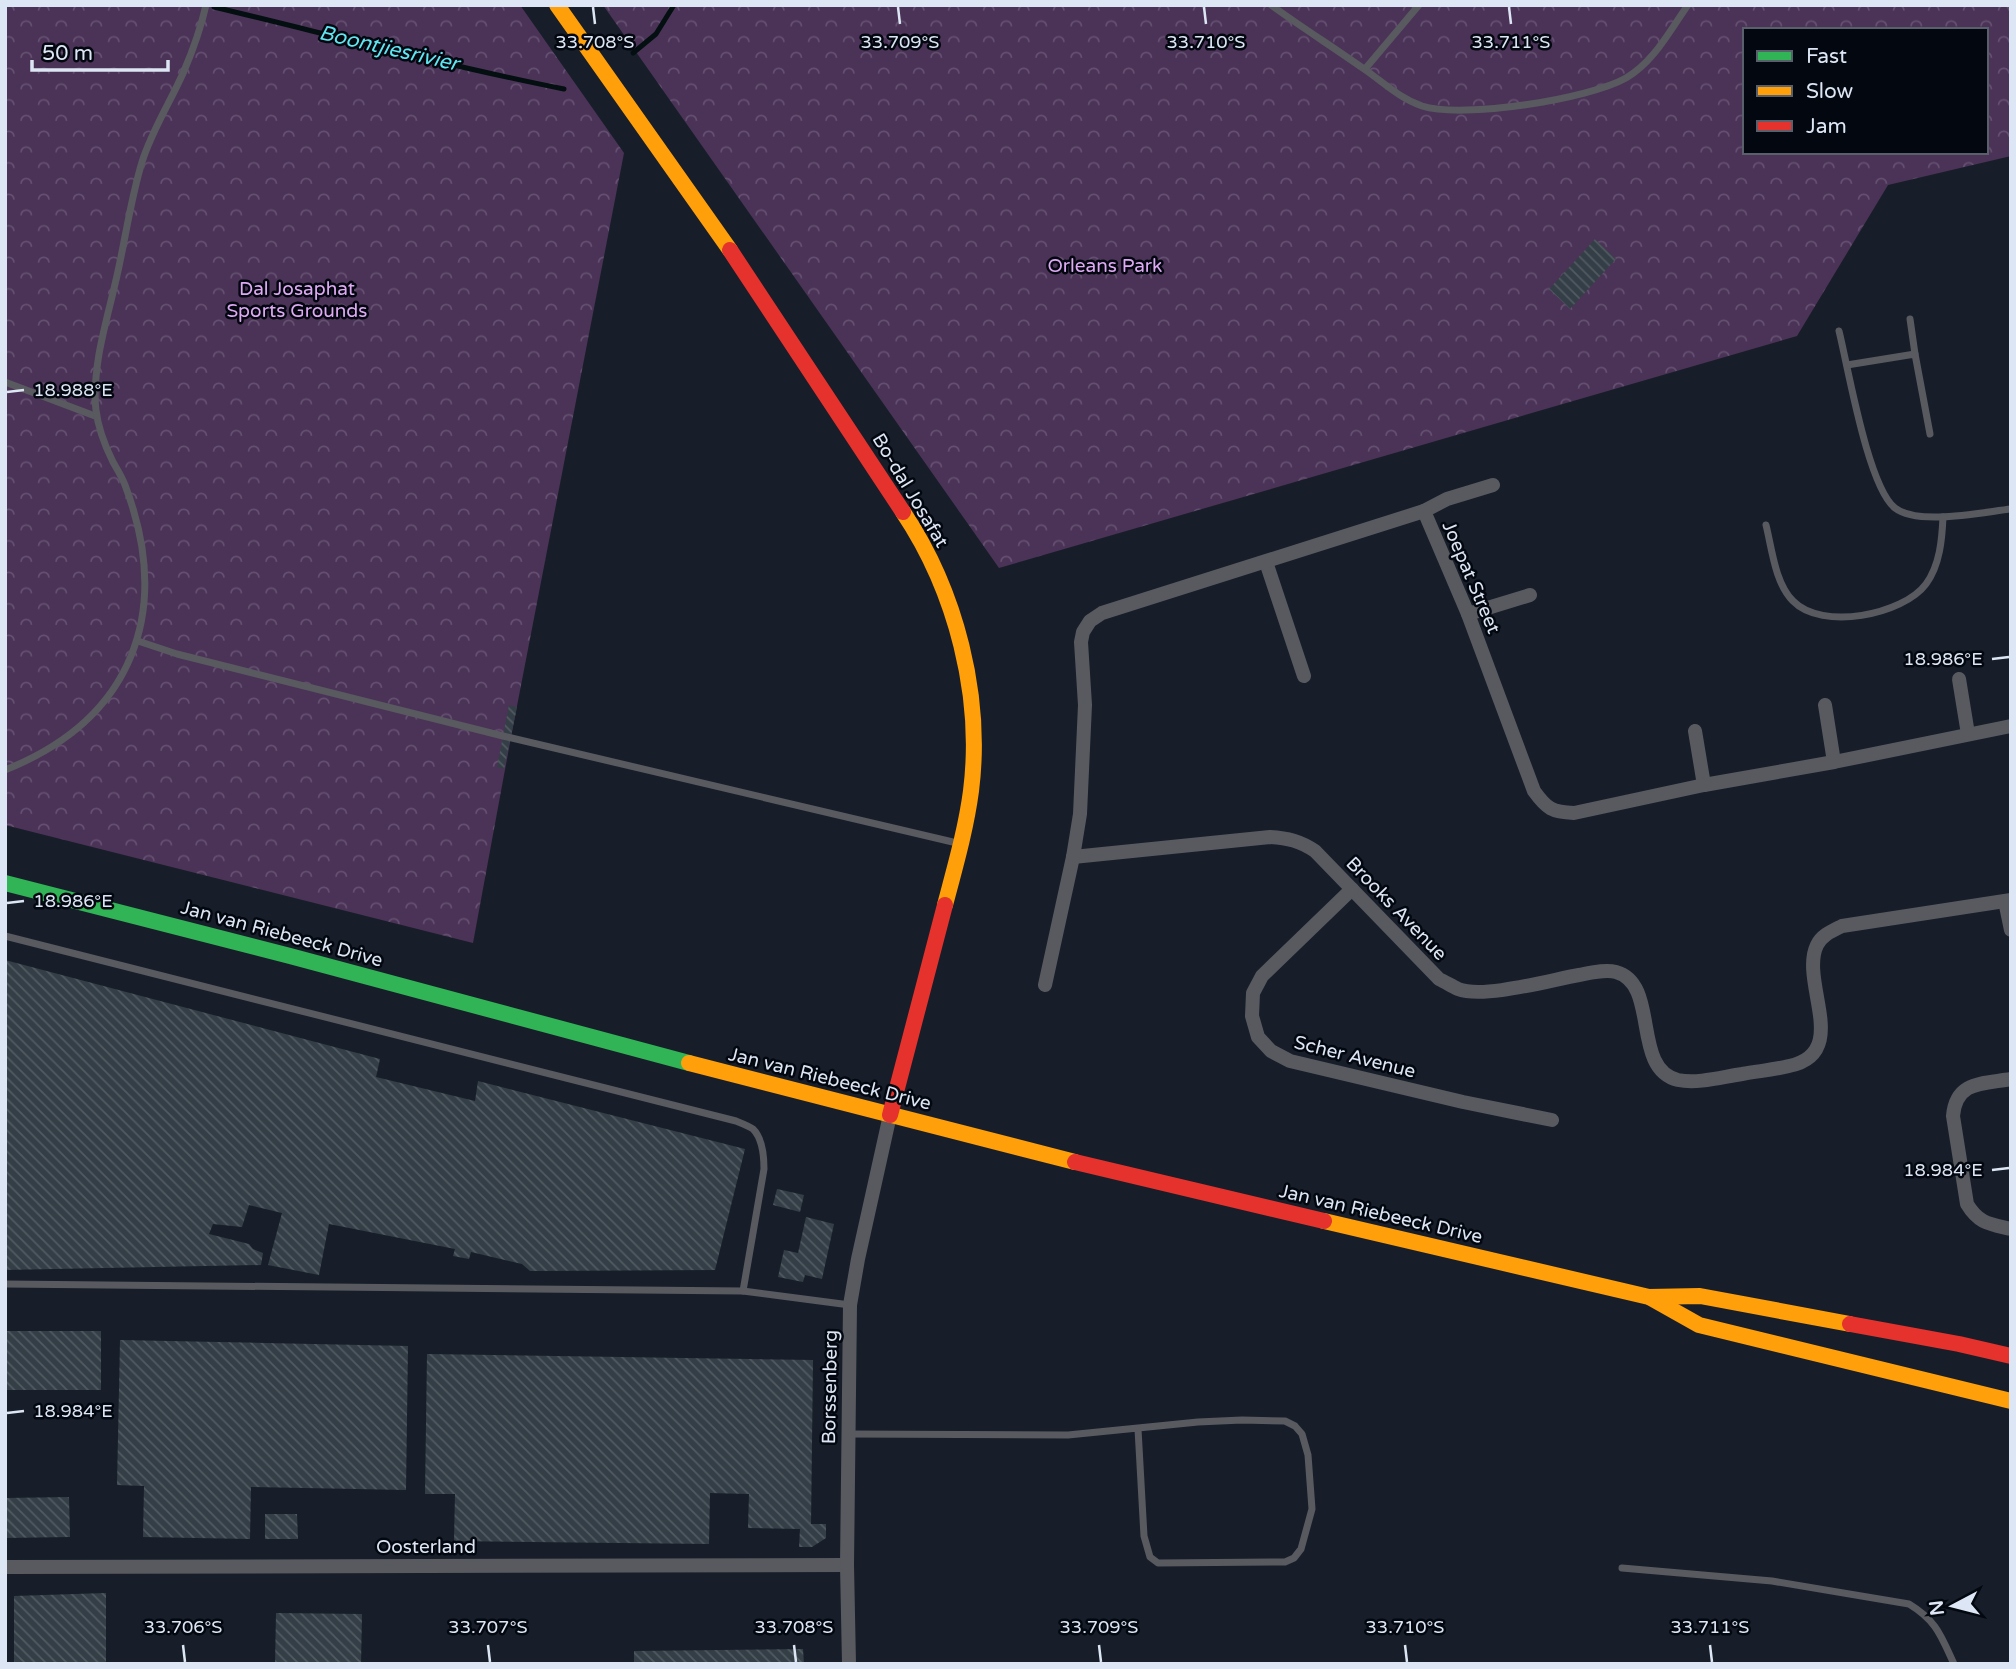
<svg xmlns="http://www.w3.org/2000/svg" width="2016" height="1669" viewBox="0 0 2016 1669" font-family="'Varela Round',sans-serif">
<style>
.forest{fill:url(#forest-crowns);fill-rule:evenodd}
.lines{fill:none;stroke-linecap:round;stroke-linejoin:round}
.stream{stroke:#030f10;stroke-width:5}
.building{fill:url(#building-back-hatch)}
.lane{stroke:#585a5f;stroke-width:7}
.street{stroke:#585a5f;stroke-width:14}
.fast{stroke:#30b455;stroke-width:16}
.slow{stroke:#ff9f0a;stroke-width:16}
.jam{stroke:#e5322d;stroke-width:16}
.ticks{fill:none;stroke:#dde6f4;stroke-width:2.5}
.labels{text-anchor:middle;stroke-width:5;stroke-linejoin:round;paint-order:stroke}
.park-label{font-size:19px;fill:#dfa9f4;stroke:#03070f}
.street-label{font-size:19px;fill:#dde6f4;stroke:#03070f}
.water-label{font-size:21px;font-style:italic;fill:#5fe6f1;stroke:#03070f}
.ticks-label{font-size:18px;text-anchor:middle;fill:#dde6f4;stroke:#03070f;stroke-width:5;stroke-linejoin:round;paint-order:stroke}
</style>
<defs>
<pattern id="forest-crowns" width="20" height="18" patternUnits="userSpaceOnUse" patternTransform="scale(1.75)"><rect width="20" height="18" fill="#4b3257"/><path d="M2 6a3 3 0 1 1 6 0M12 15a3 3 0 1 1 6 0" fill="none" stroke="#645070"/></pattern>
<pattern id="building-back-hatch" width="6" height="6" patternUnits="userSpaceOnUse" patternTransform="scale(1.75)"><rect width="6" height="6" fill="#343e46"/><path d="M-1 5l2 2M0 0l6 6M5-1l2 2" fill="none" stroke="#515a61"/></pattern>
</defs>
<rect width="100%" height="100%" fill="#171e29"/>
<!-- forest -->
<g class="forest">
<path d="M5 5H520L624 153 511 737 473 943 5 825Z"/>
<path d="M603 5H2011V156L1888 185 1797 336 999 568ZM1745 30H1986V152H1745Z"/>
</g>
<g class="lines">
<!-- stream -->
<g class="stream">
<path d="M214 7C331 35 447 66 564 89"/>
<path d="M633 53 656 34 674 5"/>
</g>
</g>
<!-- building -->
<g class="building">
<path d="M1595 239 1616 259 1570 309 1549 289Z"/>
<path d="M509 705 517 707 504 769 497 767Z"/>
<path d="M5 960 380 1059 376 1077 475 1101 478 1081 745 1149 715 1270 530 1271 522 1264 471 1252 469 1259 453 1256 455 1249 329 1224 319 1275 268 1265 282 1213 249 1205 242 1227 213 1224 209 1234 249 1244 253 1249 263 1253 261 1265 5 1270Z"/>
<path d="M777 1189 804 1195 800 1212 773 1205Z"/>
<path d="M806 1217 834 1224 822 1279 805 1275 803 1282 778 1277 784 1250 798 1253Z"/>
<rect x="5" y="1331" width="96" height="59"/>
<path d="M120 1340 408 1346 406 1490 251 1487 250 1539 143 1537 144 1486 117 1485Z"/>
<path d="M427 1354 813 1360 811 1524H826V1538L812 1547H799L800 1529 748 1528 749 1494 710 1493 709 1544 454 1541 455 1494H425Z"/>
<path d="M69 1497 70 1537 5 1538V1498Z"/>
<path d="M265 1514H297L298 1539H265Z"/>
<path d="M106 1593V1664H14V1596Z"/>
<path d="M276 1613 362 1614 361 1664H275Z"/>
<path d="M803 1649 804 1664H634V1651Z"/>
</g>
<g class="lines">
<!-- lane -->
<g class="lane">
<path d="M1271 5C1301 27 1333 47 1364 69 1383 82 1399 98 1422 106 1463 119 1589 99 1626 78 1654 62 1670 30 1688 5"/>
<path d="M1365 69 1419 5"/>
<path d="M1910 319 1915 354"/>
<path d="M1839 331C1848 367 1868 487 1895 508 1918 526 1983 512 2011 509"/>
<path d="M1847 365 1915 354 1930 434"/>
<path d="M5 382 95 416"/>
<path d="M1766 525C1772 549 1775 583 1793 601 1822 631 1903 615 1926 584 1940 565 1942 539 1943 517"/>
<path d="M138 641 177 654 503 736 957 843"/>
<path d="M5 770C133 719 173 612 125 485 122 477 117 469 113 462 93 422 92 397 99 354 104 326 112 299 118 271 126 235 131 198 142 162 152 130 171 101 184 71 193 50 201 27 206 5"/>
<path d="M5 936 736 1121C741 1123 749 1126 753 1129 763 1139 764 1156 764 1169L743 1291"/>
<path d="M5 1284 743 1291 850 1305"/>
<path d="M848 1434 1068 1435 1198 1422 1242 1420 1285 1421 1295 1426 1302 1434 1308 1455 1312 1509 1301 1549 1294 1558 1285 1562 1158 1563 1150 1557 1144 1536 1138 1429"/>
<path d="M1622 1568 1772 1581 1909 1604C1937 1621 1941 1636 1954 1664"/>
</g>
<!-- street -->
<g class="street">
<path d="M1424 511 1447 499 1493 485"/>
<path d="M1266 562 1304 676"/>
<path d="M1468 614 1530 595"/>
<path d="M1959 679 1968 734"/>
<path d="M1825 705 1834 762"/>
<path d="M1695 731 1704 785"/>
<path d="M1073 857 1270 837C1288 838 1300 841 1315 851L1439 979C1445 982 1452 986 1458 989 1484 999 1550 980 1579 975 1590 973 1605 969 1616 972 1660 984 1631 1069 1678 1080 1698 1084 1722 1077 1742 1074 1758 1071 1774 1070 1789 1066 1852 1053 1799 982 1817 945 1822 935 1832 931 1842 926L2011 900"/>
<path d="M1352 889 1262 976 1253 993 1252 1016 1258 1037 1271 1051 1290 1061 1463 1102 1552 1120"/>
<path d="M2005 901 2011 930"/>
<path d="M1045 985 1073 857 1080 814 1085 705 1081 642 1083 632 1090 621 1102 613 1424 511 1468 614 1534 791C1547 809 1552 812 1574 813L1704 785 1834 762 2011 726"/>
<path d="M2011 1079C1982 1084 1956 1081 1953 1116L1967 1204C1979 1224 1990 1224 2011 1229"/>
<path d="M5 1567 847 1565"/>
<path d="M849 1664 847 1565 850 1305 858 1259 890 1115"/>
</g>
<!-- fast -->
<path class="fast" d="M5 883 290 956 689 1063"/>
<!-- slow -->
<g class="slow">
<path d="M557 5 730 250"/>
<path d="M903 512C956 591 983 696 971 791 966 829 955 867 945 905"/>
<path d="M689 1063 1075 1162"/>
<path d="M1324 1221 1649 1297 1700 1296 1850 1324"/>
<path d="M1651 1298 1699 1325 2011 1401"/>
</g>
<!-- jam -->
<g class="jam">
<path d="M730 250 903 512"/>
<path d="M890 1115 945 905"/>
<path d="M1075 1162 1324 1221"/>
<path d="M1850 1324 1959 1344 2011 1356"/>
</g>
</g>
<!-- ticks -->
<path class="ticks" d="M593 7 595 24M898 7 900 24M1204 7 1206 24M1509 7 1511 24M7 392 24 390M1992 659 2009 657M7 903 24 901M1992 1170 2009 1168M7 1413 24 1411M183 1645 185 1662M488 1645 490 1662M794 1645 796 1662M1099 1645 1101 1662M1405 1645 1407 1662M1710 1645 1712 1662"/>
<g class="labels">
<!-- park labels -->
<g class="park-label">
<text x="1105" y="272">Orleans Park</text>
<text x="297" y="295">Dal Josaphat<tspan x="297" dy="22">Sports Grounds</tspan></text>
</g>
<!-- street labels -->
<g class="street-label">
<text transform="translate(911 490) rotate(59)" y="7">Bo-dal Josafat</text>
<text transform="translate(1472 577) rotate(67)" y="7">Joepat Street</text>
<text transform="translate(1397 908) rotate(46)" y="7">Brooks Avenue</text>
<text transform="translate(282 933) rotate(15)" y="7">Jan van Riebeeck Drive</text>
<text transform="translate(1355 1056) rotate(14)" y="7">Scher Avenue</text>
<text transform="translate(830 1078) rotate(14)" y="7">Jan van Riebeeck Drive</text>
<text transform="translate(1381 1213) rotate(13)" y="7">Jan van Riebeeck Drive</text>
<text transform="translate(829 1387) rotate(-89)" y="7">Borssenberg</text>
<text x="426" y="1553">Oosterland</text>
</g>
<!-- water labels -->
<g class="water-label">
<text transform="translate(389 48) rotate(13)" y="7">Boontjiesrivier</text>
</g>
</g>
<g class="ticks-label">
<text x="595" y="48">33.708°S</text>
<text x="900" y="48">33.709°S</text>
<text x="1206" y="48">33.710°S</text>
<text x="1511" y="48">33.711°S</text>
<text x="73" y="396">18.988°E</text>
<text x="1943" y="665">18.986°E</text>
<text x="73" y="907">18.986°E</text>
<text x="1943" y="1176">18.984°E</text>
<text x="73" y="1417">18.984°E</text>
<text x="183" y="1633">33.706°S</text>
<text x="488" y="1633">33.707°S</text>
<text x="794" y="1633">33.708°S</text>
<text x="1099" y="1633">33.709°S</text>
<text x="1405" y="1633">33.710°S</text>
<text x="1710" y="1633">33.711°S</text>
</g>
<!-- border -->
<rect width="2016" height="1669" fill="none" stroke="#dde6f4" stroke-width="14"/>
<!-- legend -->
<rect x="1743" y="28" width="245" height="126" fill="#03070f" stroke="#5a606b" stroke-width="2"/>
<rect x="1757" y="51" width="35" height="10" fill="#30b455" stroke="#5a606b" stroke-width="2"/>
<text x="1806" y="63" font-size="21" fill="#dde6f4">Fast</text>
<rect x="1757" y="86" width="35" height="10" fill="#ff9f0a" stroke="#5a606b" stroke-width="2"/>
<text x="1806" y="98" font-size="21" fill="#dde6f4">Slow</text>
<rect x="1757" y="121" width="35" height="10" fill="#e5322d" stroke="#5a606b" stroke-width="2"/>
<text x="1806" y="133" font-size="21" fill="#dde6f4">Jam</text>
<!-- north arrow -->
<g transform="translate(1953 1606) rotate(263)" stroke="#03070f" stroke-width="5" paint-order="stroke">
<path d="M0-5L12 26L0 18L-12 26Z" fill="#dde6f4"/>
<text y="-10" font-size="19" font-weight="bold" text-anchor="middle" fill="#dde6f4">N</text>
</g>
<!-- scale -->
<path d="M32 60v10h136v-10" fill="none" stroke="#dde6f4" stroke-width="3.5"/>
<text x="42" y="60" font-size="21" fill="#dde6f4" stroke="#03070f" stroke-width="5" paint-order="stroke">50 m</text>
</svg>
